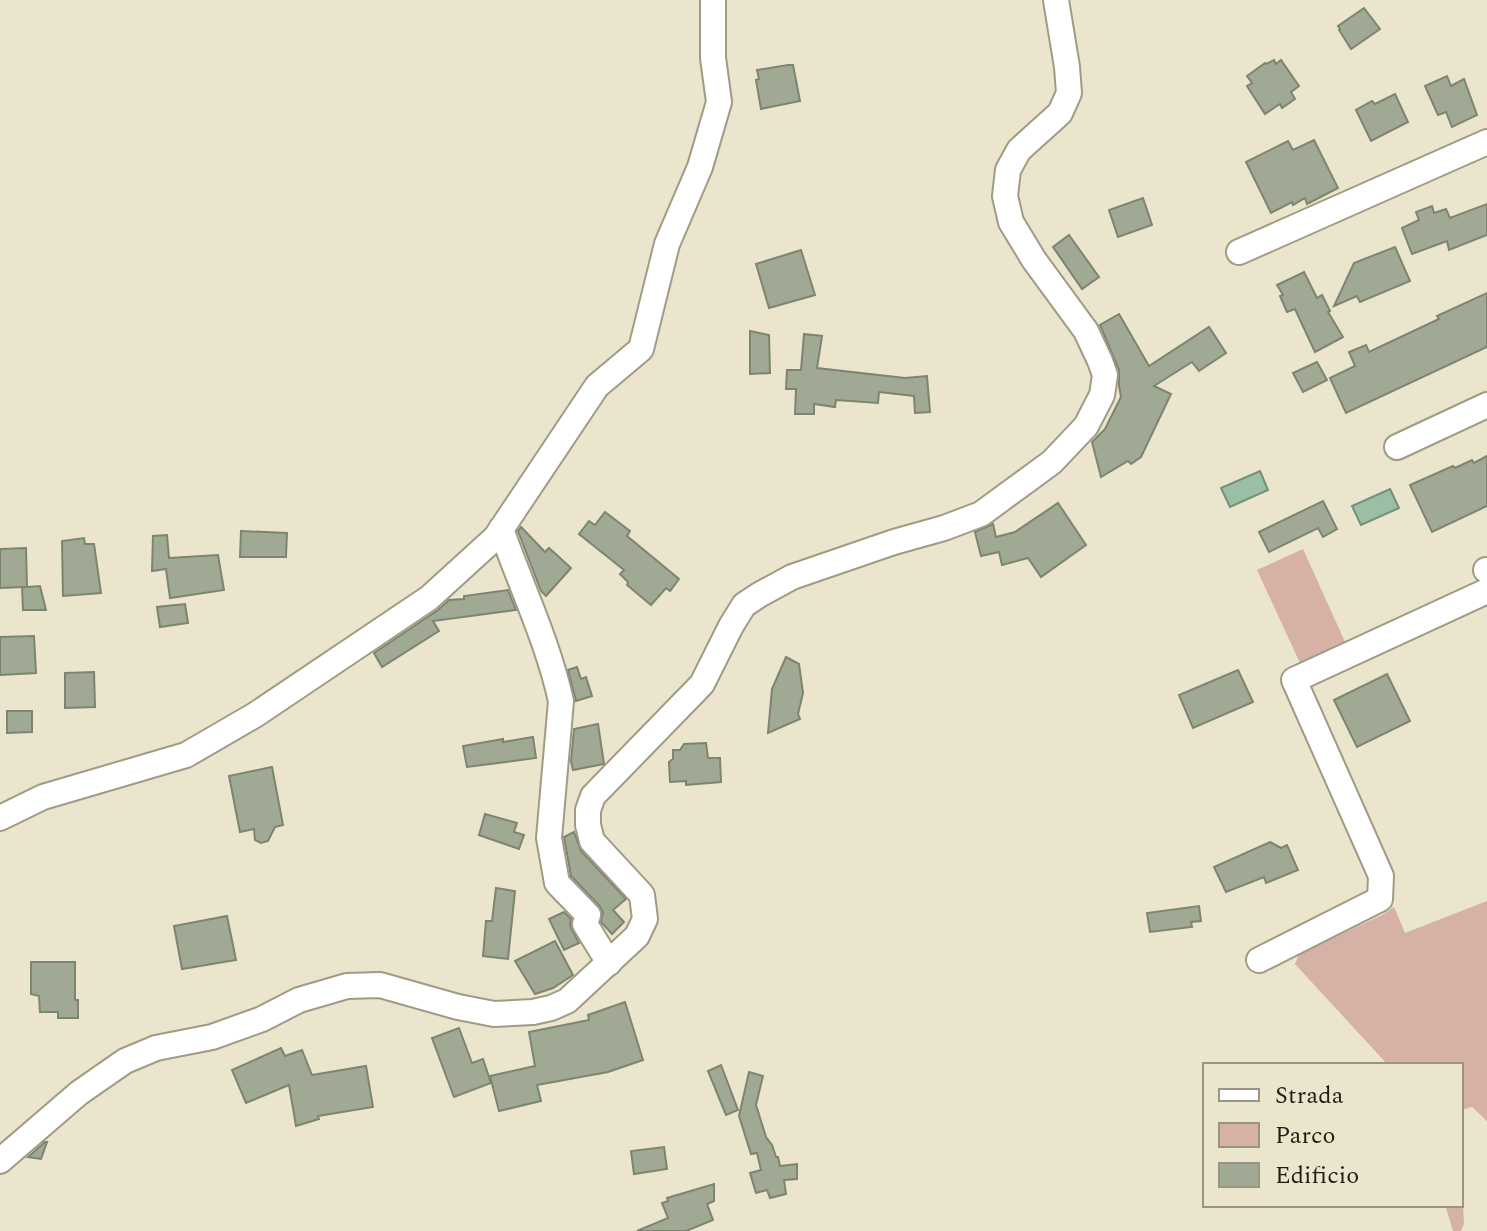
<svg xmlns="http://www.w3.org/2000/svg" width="1487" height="1231" viewBox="0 0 1487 1231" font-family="Spectral,serif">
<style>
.green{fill:#d5b1a6}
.water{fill:#9abfa5;stroke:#758f7a;stroke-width:2}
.building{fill:#a0a993;stroke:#7d8570;stroke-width:2}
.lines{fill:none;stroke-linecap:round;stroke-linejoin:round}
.minor-casing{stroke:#a09b85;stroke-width:28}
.minor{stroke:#fff;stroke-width:24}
</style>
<rect width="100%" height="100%" fill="#ebe5cd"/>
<!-- green -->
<g class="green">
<path d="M1303 549 1345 642 1300 663 1257 570Z"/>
<path d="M1487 901V1121L1472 1107 1461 1110V1065H1388L1295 964 1299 954 1382 915 1394 907 1405 933Z"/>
<path d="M1461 1168 1464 1224 1461 1231H1453L1445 1205H1461Z"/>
</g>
<!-- water -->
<g class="water">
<path d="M1260 471 1268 490 1230 507 1221 488Z"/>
<path d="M1390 489 1399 508 1361 525 1352 506Z"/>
</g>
<!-- building -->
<g class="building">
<path d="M1364 8 1380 29 1351 49 1339 30 1340 29 1338 26Z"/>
<path d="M1274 60 1276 64 1281 60 1299 86 1291 92 1295 99 1282 108 1280 104 1265 114 1247 86 1252 83 1247 76 1265 63 1266 64Z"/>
<path d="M788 65H793L800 101 761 109 756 80 759 79 757 70Z"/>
<path d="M1447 76 1451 86 1464 79 1477 115 1452 127 1446 112 1438 115 1425 86Z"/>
<path d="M1395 94 1408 122 1371 141 1356 110 1372 101 1375 104Z"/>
<path d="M1314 140 1338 188 1307 204 1305 198 1293 205 1292 202 1271 213 1246 162 1288 141 1293 150Z"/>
<path d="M1143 198 1152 225 1118 237 1109 210Z"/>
<path d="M1487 204V235L1449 250 1447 241 1412 254 1402 228 1419 220 1416 212 1432 206 1434 213 1446 209 1450 218Z"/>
<path d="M1069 235 1099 277 1082 289 1053 247Z"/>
<path d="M1395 247 1410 281 1360 302 1357 296 1334 306 1354 263Z"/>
<path d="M801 250 815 295 769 308 756 264Z"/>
<path d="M1304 272 1317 298 1322 295 1330 311 1328 312 1343 337 1315 352 1295 309 1287 312 1280 296 1283 295 1277 285Z"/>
<path d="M1487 293V347L1346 413 1330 378 1355 366 1349 352 1366 345 1369 352 1439 319 1437 316Z"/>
<path d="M1119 314 1149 366 1209 327 1226 353 1199 371 1192 362 1154 386 1171 394 1141 457 1131 464 1128 461 1101 477 1092 442 1105 429 1121 397 1119 386V370L1100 325Z"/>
<path d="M750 331 769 335 770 373 750 374Z"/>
<path d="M804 334 822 336 817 368 905 378 927 376 930 412 915 413 914 396 879 392 878 403 836 400 835 407 814 404V414H795L796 389H786L787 370H801Z"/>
<path d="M1317 362 1327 380 1303 392 1293 373Z"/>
<path d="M1487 456V506L1432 532 1410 485 1453 466 1455 468 1472 460 1474 463Z"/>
<path d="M1323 501 1337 529 1323 537 1318 528 1269 552 1259 532Z"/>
<path d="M1058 503 1086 545 1041 577 1028 558 1002 565 999 552 981 556 975 532 993 524 996 537 1015 532Z"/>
<path d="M605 512 630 531 627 536 679 579 670 591 666 588 651 605 627 585 628 582 620 574 624 570 579 534 589 521 595 525Z"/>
<path d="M521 527 545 552 549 548 571 568 546 596 541 591 518 531Z"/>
<path d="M241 531 287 533 286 557H240Z"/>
<path d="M167 535 169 558 218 555 224 590 170 598 166 569 152 571 153 536Z"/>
<path d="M84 538 85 544H94L101 593 63 596 62 541Z"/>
<path d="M26 548 27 587 40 586 46 610H23L22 587H26L0 588V549Z"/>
<path d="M508 590 516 610 433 621 439 631 382 667 374 653 438 610 449 600 464 599V596Z"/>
<path d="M185 604 188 623 160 627 157 607Z"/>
<path d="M34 636 36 673 0 675V637Z"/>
<path d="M786 657 799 664 803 693 798 714 800 719 768 733 772 689Z"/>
<path d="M577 667 581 679 586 677 592 696 576 701 568 670Z"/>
<path d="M1238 670 1253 702 1193 728 1179 695Z"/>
<path d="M94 672 95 707 65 708V673Z"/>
<path d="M1387 674 1410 721 1357 747 1334 700Z"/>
<path d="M7 711H32V732L7 733Z"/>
<path d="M598 724 604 764 573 770 571 761 574 729Z"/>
<path d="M533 737 536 758 467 767 463 746 503 739V742Z"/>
<path d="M706 743 708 758H720L721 782 686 785V781L670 782 669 762 673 759V750H680L684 744Z"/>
<path d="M272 767 283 825 275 827 268 841 261 843 255 840 254 829 240 832 229 776Z"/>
<path d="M485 814 517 823 514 832 524 835 519 849 479 835Z"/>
<path d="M574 832 581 851 626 899 613 910 624 922 612 934 601 922 603 912 599 905 571 876 564 837Z"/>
<path d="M1270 842 1281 848 1287 845 1298 870 1266 883 1264 877 1226 892 1214 867Z"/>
<path d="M496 888 515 891 508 959 483 956 486 921H492Z"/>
<path d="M1199 906 1201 921 1191 922 1192 927 1150 932 1147 913Z"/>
<path d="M564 912 571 919 570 926 579 943 564 950 549 919Z"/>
<path d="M227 916 236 960 182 969 174 926Z"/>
<path d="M555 941 573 975 553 988 535 994 515 961Z"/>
<path d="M31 962H75V1000H78V1018H58V1012H40L39 996 31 994Z"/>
<path d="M625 1002 643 1060 608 1072 537 1085 541 1101 499 1111 490 1076 535 1066 529 1032 589 1020 588 1015Z"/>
<path d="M459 1028 472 1063 483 1059 491 1083 454 1097 432 1038Z"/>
<path d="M281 1048 285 1056 302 1050 312 1075 366 1066 373 1107 318 1116 319 1119 296 1126 289 1085 246 1103 232 1070Z"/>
<path d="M721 1065 738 1110 726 1115 708 1071Z"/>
<path d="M749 1072 763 1076 756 1105 766 1137 772 1145 776 1157H778L780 1166 797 1164V1179L784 1180 786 1194 770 1198 767 1190 756 1193 750 1173 761 1170 757 1153 751 1154 739 1116Z"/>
<path d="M45 1142H47L41 1159 28 1157Z"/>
<path d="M664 1147 667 1169 634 1174 631 1151Z"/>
<path d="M714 1184V1201L707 1204 713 1220 686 1231H637L668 1218 662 1203 668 1201 667 1198Z"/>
</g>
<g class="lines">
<defs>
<g id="minor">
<path d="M1239 252 1487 142"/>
<path d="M1397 447 1487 405"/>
<path d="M501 529C521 586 548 642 561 701L549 838 557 883 588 915 585 924 609 963"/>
<path d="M1486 570H1487"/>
<path d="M0 818 43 797 186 755 255 715 429 598 496 537 597 386 641 349 667 244 700 167 719 102 713 58V0"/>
<path d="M1259 960 1380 899 1381 876 1294 680 1487 591"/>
<path d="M0 1161 79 1093 125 1061 156 1048 212 1037 262 1019 299 1000 347 986 380 985 458 1007 494 1014 533 1012 551 1008 567 1001 637 936 645 919 642 895 592 841 588 825V810L593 796 702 684 731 626 744 605 759 595 792 577 894 542 944 528 981 514 1052 462 1086 426 1102 395 1105 375 1100 361 1086 331 1034 260 1011 222 1005 196 1008 170 1019 150 1060 113 1069 93 1067 67 1056 0"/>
</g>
</defs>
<!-- minor casing -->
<use href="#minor" class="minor-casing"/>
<!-- minor -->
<use href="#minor" class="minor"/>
</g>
<!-- legend -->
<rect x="1203" y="1063" width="260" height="144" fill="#ebe5cd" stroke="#999583" stroke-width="2"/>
<rect x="1219" y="1089" width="40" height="12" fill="#ffffff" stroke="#999583" stroke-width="2"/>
<text x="1275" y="1103" font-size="24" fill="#1f1e15">Strada</text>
<rect x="1219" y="1123" width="40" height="24" fill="#d5b1a6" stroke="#999583" stroke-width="2"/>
<text x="1275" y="1143" font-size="24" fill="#1f1e15">Parco</text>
<rect x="1219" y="1163" width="40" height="24" fill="#a0a993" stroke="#999583" stroke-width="2"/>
<text x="1275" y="1183" font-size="24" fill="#1f1e15">Edificio</text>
</svg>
